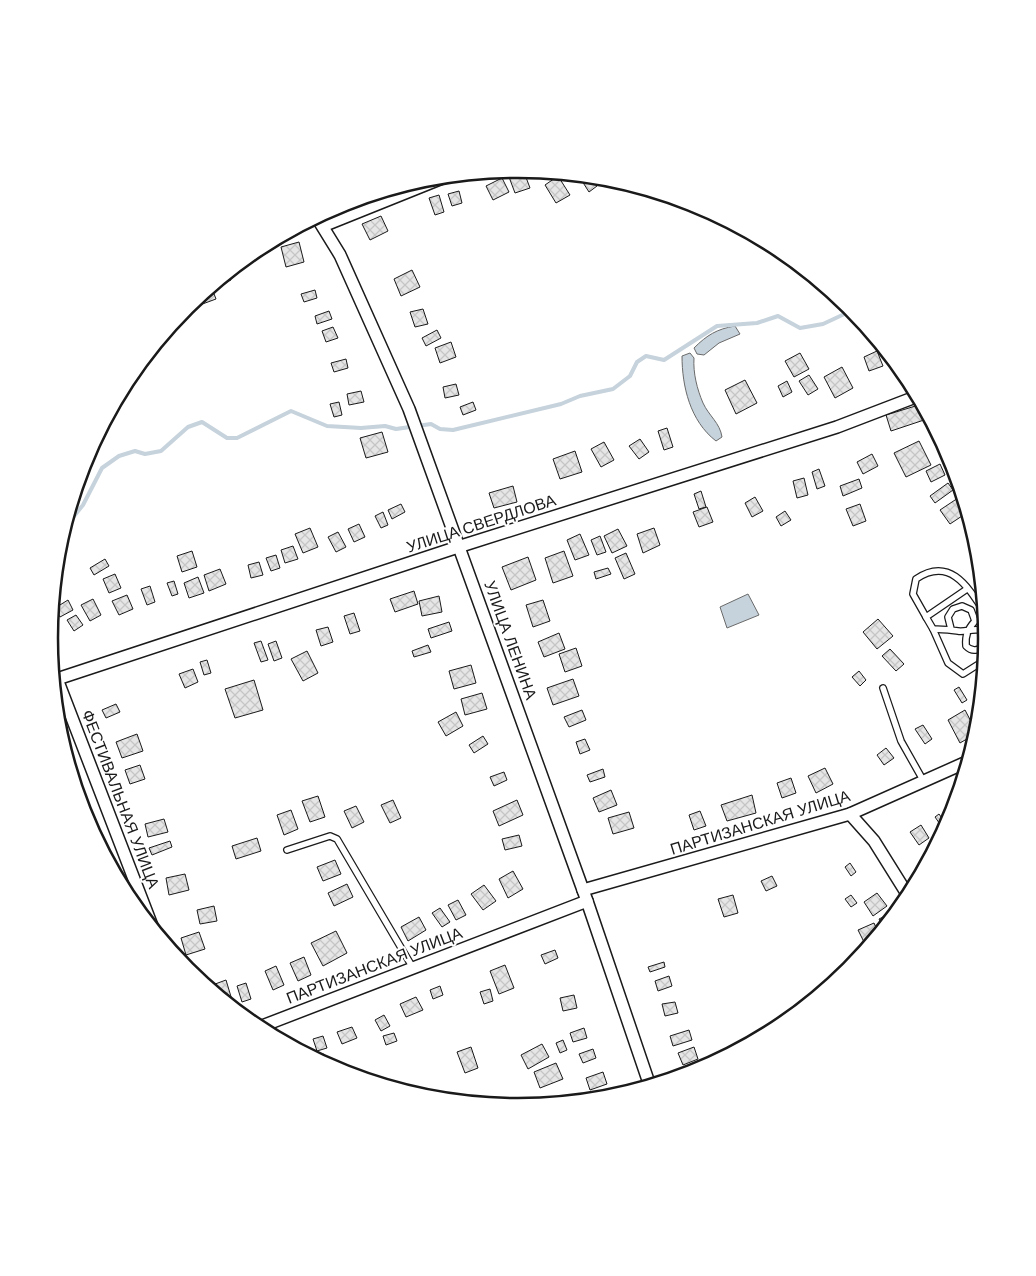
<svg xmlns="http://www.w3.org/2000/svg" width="1036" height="1276" viewBox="0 0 1036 1276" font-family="Arial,sans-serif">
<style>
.water{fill:#c6d2dc;stroke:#6a6a6a}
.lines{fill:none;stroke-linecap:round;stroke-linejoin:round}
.stream{stroke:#c6d2dc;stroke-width:4}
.building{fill:url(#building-cross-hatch);stroke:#1a1a1a}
.lane-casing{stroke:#1a1a1a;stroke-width:8}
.street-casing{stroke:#1a1a1a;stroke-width:14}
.lane{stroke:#fff;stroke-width:5.5}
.street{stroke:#fff;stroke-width:11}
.labels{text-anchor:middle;stroke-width:4;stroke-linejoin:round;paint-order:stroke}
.street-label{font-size:16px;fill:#1a1a1a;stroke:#fff}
.rim{fill:none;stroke:#1a1a1a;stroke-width:2.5}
</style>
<defs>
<pattern id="building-cross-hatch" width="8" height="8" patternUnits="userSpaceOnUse" patternTransform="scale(1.25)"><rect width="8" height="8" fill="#e6e6e6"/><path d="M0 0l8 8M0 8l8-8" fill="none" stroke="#c5c5c5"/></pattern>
</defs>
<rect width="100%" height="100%" fill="#fff"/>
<!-- water -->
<g class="water">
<path d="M735 326 740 334 719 343 704 355 697 354 694 348C707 335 717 329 735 326Z"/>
<path d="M690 353 694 358C693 373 697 389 703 403 709 416 720 423 722 437L716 441C690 421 682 386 682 356Z"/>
<path d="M748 594 759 615 727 628 720 607Z"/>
</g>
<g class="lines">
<!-- stream -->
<path class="stream" d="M62 531 83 505 102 468 119 456 135 451 145 454 161 451 188 427 202 422 227 438H237L291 411 327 426 361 428 385 426 396 429 431 424 440 429 453 430 561 404 580 396 613 389 630 376 637 362 646 356 664 360 717 326 757 323 778 316 800 328 823 324 853 310"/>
</g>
<!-- building -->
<g class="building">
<path d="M524 172 530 188 515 193 509 177Z"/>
<path d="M558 176 570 195 556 203 545 185Z"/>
<path d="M590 176 597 186 589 192 582 181Z"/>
<path d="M502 178 509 192 493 200 486 186Z"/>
<path d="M459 191 462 203 452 206 448 194Z"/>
<path d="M439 195 444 212 435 215 429 198Z"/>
<path d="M381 216 388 231 370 240 362 224Z"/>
<path d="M299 242 304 262 286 267 281 247Z"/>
<path d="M412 270 420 287 401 296 394 279Z"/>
<path d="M227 272 231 280 217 286 216 282Z"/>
<path d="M211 286 216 299 197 306 195 299Z"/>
<path d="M315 290 317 298 304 302 301 294Z"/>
<path d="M423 309 428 324 415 327 410 312Z"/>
<path d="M329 311 332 319 317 324 315 316Z"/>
<path d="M333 327 338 338 326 342 322 331Z"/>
<path d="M437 330 441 338 426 346 422 338Z"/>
<path d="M451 342 456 357 440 363 435 348Z"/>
<path d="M877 351 883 366 869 371 864 357Z"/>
<path d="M800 353 809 369 794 377 785 361Z"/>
<path d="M346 359 348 368 334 372 331 363Z"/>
<path d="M842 367 853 388 835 398 824 377Z"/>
<path d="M809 375 818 389 808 395 799 381Z"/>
<path d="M745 380 757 403 736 414 725 390Z"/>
<path d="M787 381 792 392 783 397 778 386Z"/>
<path d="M456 384 459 395 445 398 443 387Z"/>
<path d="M361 391 364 402 349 405 347 394Z"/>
<path d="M339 402 342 415 334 417 330 404Z"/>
<path d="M473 402 476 410 463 415 460 407Z"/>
<path d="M922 404 927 419 891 431 886 415Z"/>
<path d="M667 428 673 447 664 450 658 431Z"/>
<path d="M382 432 388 452 366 458 360 438Z"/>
<path d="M640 439 649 452 639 459 629 446Z"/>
<path d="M919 441 931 465 906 477 894 453Z"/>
<path d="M604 442 614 460 601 467 591 449Z"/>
<path d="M575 451 582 472 560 479 553 459Z"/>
<path d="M872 454 878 466 863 474 857 462Z"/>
<path d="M940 464 945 475 931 482 926 471Z"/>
<path d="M819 469 825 486 817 489 812 472Z"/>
<path d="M804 478 808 495 797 498 793 481Z"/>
<path d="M859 479 862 488 843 496 840 486Z"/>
<path d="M948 483 953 490 935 503 930 496Z"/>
<path d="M513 486 517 502 494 508 489 493Z"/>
<path d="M701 491 706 507 699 509 694 494Z"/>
<path d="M961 496 968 512 950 524 940 510Z"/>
<path d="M755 497 763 511 752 517 745 503Z"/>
<path d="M401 504 405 512 392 519 388 510Z"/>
<path d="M860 504 866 521 853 526 846 509Z"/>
<path d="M707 507 713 522 699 527 693 512Z"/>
<path d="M785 511 791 520 781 526 776 517Z"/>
<path d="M383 512 388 525 381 528 375 516Z"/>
<path d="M359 524 365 537 354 542 348 529Z"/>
<path d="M310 528 318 547 303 553 295 534Z"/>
<path d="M654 528 660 545 643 553 637 534Z"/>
<path d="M618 529 627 546 612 553 604 536Z"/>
<path d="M338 532 346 547 336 552 328 537Z"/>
<path d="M580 534 589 555 575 560 567 540Z"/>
<path d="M600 536 606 552 597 555 591 540Z"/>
<path d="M293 546 298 559 285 563 281 550Z"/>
<path d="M192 551 197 567 182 572 177 556Z"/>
<path d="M564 551 573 576 553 583 545 558Z"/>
<path d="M626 553 635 574 624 579 615 558Z"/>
<path d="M276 555 280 568 271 571 266 558Z"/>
<path d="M528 557 536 580 511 590 502 567Z"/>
<path d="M105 559 109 566 94 575 90 568Z"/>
<path d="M259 562 263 575 251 578 248 565Z"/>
<path d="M608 568 611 574 596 579 594 572Z"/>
<path d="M220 569 226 584 209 591 204 575Z"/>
<path d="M115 574 121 588 109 593 103 579Z"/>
<path d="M198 577 204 593 189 598 184 583Z"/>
<path d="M174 581 178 594 172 596 167 583Z"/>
<path d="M150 586 155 602 147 605 141 589Z"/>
<path d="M414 591 418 604 395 612 390 599Z"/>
<path d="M127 595 133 609 119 615 112 601Z"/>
<path d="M439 596 442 612 422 616 419 601Z"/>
<path d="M93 599 101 615 90 621 81 605Z"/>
<path d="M68 600 73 610 60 617 55 608Z"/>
<path d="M543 600 550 621 533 627 526 605Z"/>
<path d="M354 613 360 631 350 634 344 616Z"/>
<path d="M76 615 83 625 74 631 67 620Z"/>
<path d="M878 619 893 636 877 649 863 632Z"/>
<path d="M449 622 452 631 431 638 428 629Z"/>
<path d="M328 627 333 642 321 646 316 630Z"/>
<path d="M559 633 565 649 544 657 538 642Z"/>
<path d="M261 641 268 660 261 662 254 643Z"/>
<path d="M276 641 282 658 274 661 268 644Z"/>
<path d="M428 645 431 652 414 657 412 651Z"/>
<path d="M576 648 582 666 565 672 559 654Z"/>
<path d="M890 649 904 664 896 671 882 656Z"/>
<path d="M307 651 318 673 303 681 291 659Z"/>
<path d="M207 660 211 673 204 675 200 662Z"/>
<path d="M471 665 476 683 454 689 449 671Z"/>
<path d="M193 669 198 682 185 688 179 674Z"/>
<path d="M859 671 866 680 860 686 852 677Z"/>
<path d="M573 679 579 696 553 705 547 688Z"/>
<path d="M254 680 263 710 235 718 225 689Z"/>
<path d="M959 687 967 700 962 703 954 690Z"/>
<path d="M482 693 487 709 465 715 461 699Z"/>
<path d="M116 704 120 712 106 718 102 710Z"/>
<path d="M582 710 586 720 569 727 564 717Z"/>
<path d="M965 710 977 733 960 743 948 720Z"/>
<path d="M456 712 463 726 446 736 438 722Z"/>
<path d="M923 725 932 739 925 744 915 729Z"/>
<path d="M137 734 143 751 122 758 116 742Z"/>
<path d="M483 736 488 744 474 753 469 745Z"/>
<path d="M585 739 590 750 580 754 576 742Z"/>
<path d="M886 748 894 758 884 765 877 755Z"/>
<path d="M140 765 145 779 130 784 125 770Z"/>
<path d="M825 768 833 784 816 793 808 776Z"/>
<path d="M603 769 605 777 590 782 587 775Z"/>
<path d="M504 772 507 780 494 786 490 777Z"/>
<path d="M791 778 796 793 782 798 777 783Z"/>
<path d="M611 790 617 805 599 812 593 798Z"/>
<path d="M752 795 756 813 727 821 721 805Z"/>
<path d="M318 796 325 817 310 822 302 801Z"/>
<path d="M393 800 401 818 390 823 381 805Z"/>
<path d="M517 800 523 815 499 826 493 811Z"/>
<path d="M356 806 364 822 352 828 344 811Z"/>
<path d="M291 810 298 829 284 835 277 815Z"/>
<path d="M700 811 706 826 694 830 689 815Z"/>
<path d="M629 812 634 828 613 834 608 818Z"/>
<path d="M939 814 946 824 942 827 935 817Z"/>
<path d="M164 819 168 832 148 837 145 824Z"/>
<path d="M921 825 929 838 919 845 910 832Z"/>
<path d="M519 835 522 846 505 850 502 839Z"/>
<path d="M257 838 261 851 236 859 232 846Z"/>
<path d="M170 841 172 847 152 855 149 848Z"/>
<path d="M335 860 341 874 323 881 317 867Z"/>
<path d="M850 863 856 872 851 876 845 867Z"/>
<path d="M513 871 523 889 508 898 499 879Z"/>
<path d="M185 874 189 890 169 895 166 878Z"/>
<path d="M772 876 777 886 766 891 761 881Z"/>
<path d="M347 884 353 897 334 906 328 893Z"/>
<path d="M484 885 496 901 483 910 471 894Z"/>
<path d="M877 893 887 906 873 916 864 902Z"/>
<path d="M733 895 738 913 724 917 718 899Z"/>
<path d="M851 895 857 903 851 907 845 899Z"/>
<path d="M458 900 466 915 456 920 448 905Z"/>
<path d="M214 906 217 921 200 924 197 910Z"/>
<path d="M440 908 450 922 442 927 432 913Z"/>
<path d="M891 913 893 917 884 929 879 919Z"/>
<path d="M419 917 426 930 408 941 401 927Z"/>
<path d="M874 923 879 934 865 944 858 930Z"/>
<path d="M336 931 347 953 323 966 311 943Z"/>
<path d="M199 932 205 949 186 955 181 938Z"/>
<path d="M555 950 558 958 545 964 541 955Z"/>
<path d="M304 957 311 975 298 981 290 963Z"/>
<path d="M664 962 665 967 650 972 648 967Z"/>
<path d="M505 965 514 988 499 994 490 971Z"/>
<path d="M276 966 284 985 273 990 265 971Z"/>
<path d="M669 976 672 986 658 991 655 981Z"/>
<path d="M226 980 232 1000 225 1002 207 987Z"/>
<path d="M246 983 251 999 242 1002 237 986Z"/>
<path d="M440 986 443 995 433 999 430 990Z"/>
<path d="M490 989 493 1001 484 1004 480 992Z"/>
<path d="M574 995 577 1008 563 1011 560 998Z"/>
<path d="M416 997 423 1010 406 1017 400 1004Z"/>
<path d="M675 1002 678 1013 665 1016 662 1004Z"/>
<path d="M384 1015 390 1026 381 1031 375 1020Z"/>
<path d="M352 1027 357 1038 342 1044 337 1032Z"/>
<path d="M584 1028 587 1038 573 1042 570 1033Z"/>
<path d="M689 1030 692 1040 673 1046 670 1036Z"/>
<path d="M394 1033 397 1041 386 1045 383 1036Z"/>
<path d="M323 1036 327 1048 317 1051 313 1039Z"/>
<path d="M563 1040 567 1050 560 1053 556 1043Z"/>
<path d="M542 1044 549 1057 528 1069 521 1055Z"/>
<path d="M471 1047 478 1068 465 1073 457 1052Z"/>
<path d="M694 1047 698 1059 683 1065 678 1053Z"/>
<path d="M593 1049 596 1058 583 1063 579 1054Z"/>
<path d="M324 1054 329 1067 313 1058Z"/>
<path d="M556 1063 563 1079 540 1088 534 1072Z"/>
<path d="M603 1072 607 1084 590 1090 586 1078Z"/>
</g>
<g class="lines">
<defs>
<g id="lane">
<path d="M926 617 913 594 916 579C950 556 968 587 985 613"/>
<path d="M933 629 948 663 963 674 985 660"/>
<path d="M951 629 948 617 953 609 962 606 971 610 975 621C968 629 965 635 966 646 973 653 978 650 986 645V637L979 630C972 629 964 632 958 631 949 630 942 629 933 629L926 617 967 589"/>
<path d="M883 688 901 741 923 780"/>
<path d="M287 850 330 836 337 839 413 968"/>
</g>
<g id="street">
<path d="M316 216 340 255 409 409 587 901 650 1086"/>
<path d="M323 226 450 175"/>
<path d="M53 679H57L461 546 837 427 918 396"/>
<path d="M57 679 154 931"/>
<path d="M850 814 874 841 909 897"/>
<path d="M583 890 850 814 969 761"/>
<path d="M257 1028 587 901"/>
</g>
</defs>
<!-- lane casing -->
<use href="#lane" class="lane-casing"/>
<!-- street casing -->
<use href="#street" class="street-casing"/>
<!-- lane -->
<use href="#lane" class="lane"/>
<!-- street -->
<use href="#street" class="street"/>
</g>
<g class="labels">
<!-- street labels -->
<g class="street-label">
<text transform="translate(481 523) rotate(-18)" y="6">УЛИЦА СВЕРДЛОВА</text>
<text transform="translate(511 640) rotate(70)" y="6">УЛИЦА ЛЕНИНА</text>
<text transform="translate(121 799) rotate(69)" y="6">ФЕСТИВАЛЬНАЯ УЛИЦА</text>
<text transform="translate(760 822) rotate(-17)" y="6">ПАРТИЗАНСКАЯ УЛИЦА</text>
<text transform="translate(374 965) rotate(-21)" y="6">ПАРТИЗАНСКАЯ УЛИЦА</text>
</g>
</g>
<!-- crop -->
<path d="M0 0H1036V1276H0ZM58 638a460 460 0 1 1 920 0a460 460 0 1 1-920 0Z" fill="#fff" fill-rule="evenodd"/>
<path class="rim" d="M58 638a460 460 0 1 1 920 0a460 460 0 1 1-920 0Z"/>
</svg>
